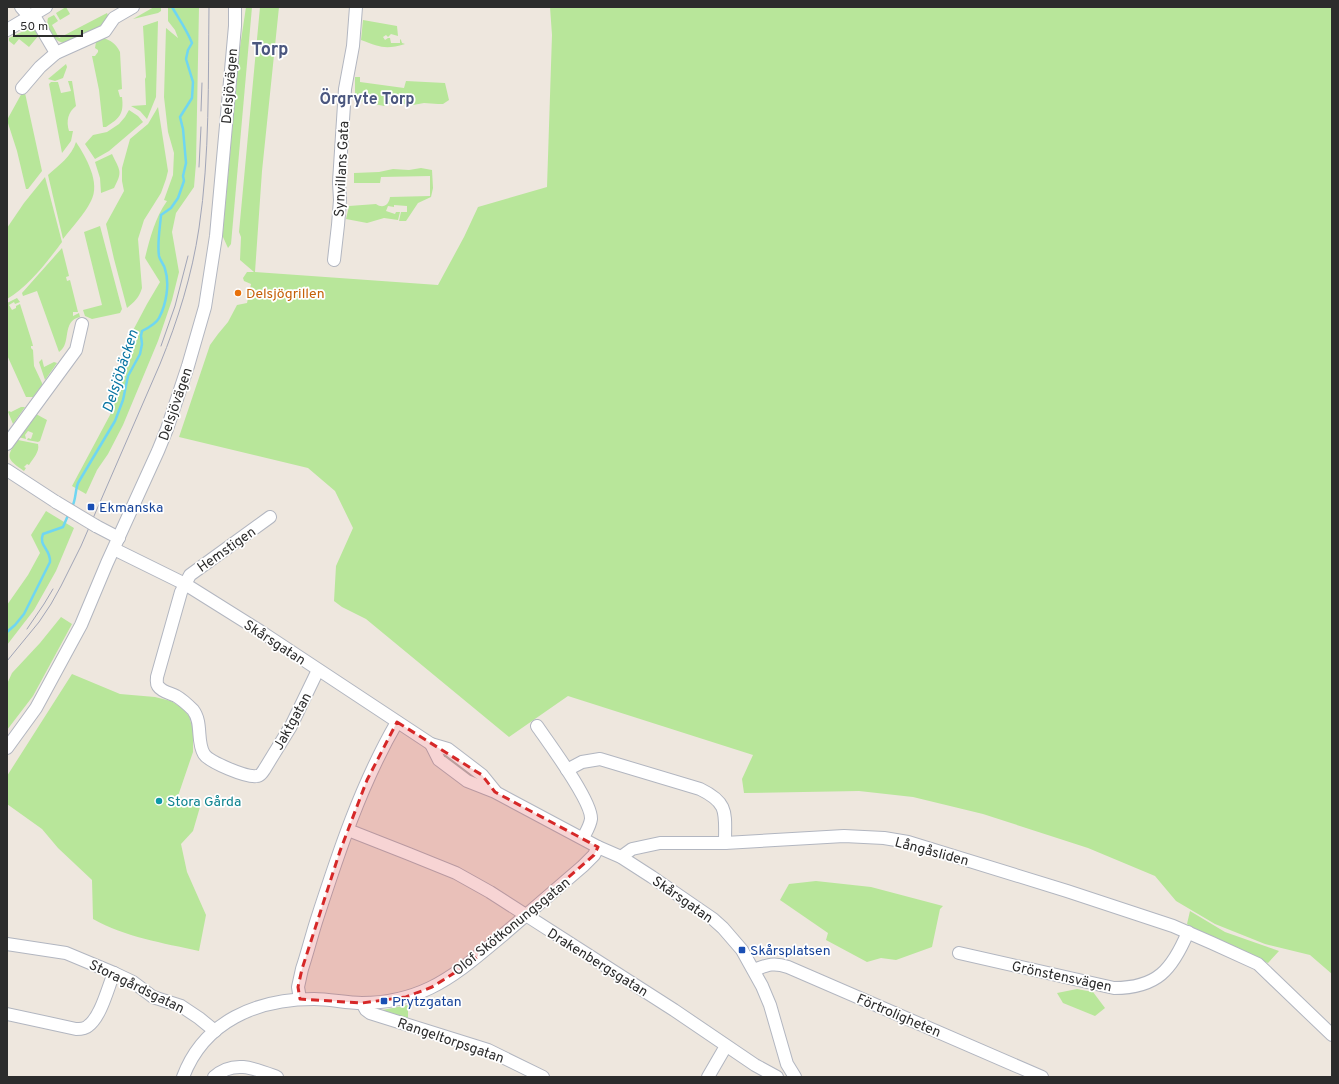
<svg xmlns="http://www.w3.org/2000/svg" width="1339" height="1084" viewBox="0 0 1339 1084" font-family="Overpass,sans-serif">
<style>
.green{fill:#b8e69a}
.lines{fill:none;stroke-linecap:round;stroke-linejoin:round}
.stream{stroke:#6fd6f2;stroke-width:2.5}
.minor-casing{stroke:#b2b6c0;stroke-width:14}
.minor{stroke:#fff;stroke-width:12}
.tram{stroke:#a1a5b7;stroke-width:1}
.minor-bridge-casing{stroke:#b2b6c0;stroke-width:14;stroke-linecap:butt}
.minor-bridge{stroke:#fff;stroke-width:12}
.marked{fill:#d62828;fill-opacity:0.2;stroke:#d62828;stroke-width:3;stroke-dasharray:8 5;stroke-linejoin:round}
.food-dot{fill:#e8710a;stroke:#fff;stroke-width:1.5}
.transit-dot{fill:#1a4fb4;stroke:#fff;stroke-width:1.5}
.culture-dot{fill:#0f9aa8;stroke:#fff;stroke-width:1.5}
.labels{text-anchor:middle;stroke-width:3.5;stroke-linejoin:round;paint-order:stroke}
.street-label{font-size:14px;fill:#2c2c2c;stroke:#fff}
.food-label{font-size:14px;fill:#c56008;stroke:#fff;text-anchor:start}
.transit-label{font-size:14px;fill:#164399;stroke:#fff;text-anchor:start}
.culture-label{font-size:14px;fill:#0d838f;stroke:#fff;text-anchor:start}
.water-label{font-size:15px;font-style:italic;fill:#0a76a3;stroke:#fff}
.quarter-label{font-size:16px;font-weight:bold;fill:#4b577f;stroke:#fff}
.district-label{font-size:18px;font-weight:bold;fill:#4b577f;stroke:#fff}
</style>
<rect width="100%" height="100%" fill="#eee7de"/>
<!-- green -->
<g class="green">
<path d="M66 7 70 14 60 20 56 13Z"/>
<path d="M154 7 161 8V11L158 13 133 19Z"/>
<path d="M168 7H199L196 163 194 187 176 213 172 232 179 272 172 300 158 341 123 425 108 454 97 470 86 494 72 486 110 415 116 400 126 356 129 338 147 304 160 282 145 258C150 238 155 218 167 201L164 200 173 175 174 153 168 132 164 97 166 28 178 38 175 30 168 21Z"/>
<path d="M246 7H252L231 244 228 248 223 237V232L239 54Z"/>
<path d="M260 7H279L262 171 255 272 438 285 464 237 478 207 547 187 552 35 550 7H1332V974L1310 955 1265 944 1215 924 1176 901 1155 876 1088 848 983 814 913 797 859 791 744 793 742 779 753 755 568 696 509 737 366 619 342 607 334 601 336 566 353 528 335 491 308 468 179 437 210 345 218 334 228 322 237 305 247 303 251 284 244 281 243 278 247 272H254L240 260 241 237 239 232Z"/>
<path d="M107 13 109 18 106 25 65 43C55 43 45 28 48 18L54 15 58 21 52 25 59 38Z"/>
<path d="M363 20 397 26 398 36 391 34 388 37 386 35 383 37 385 40 388 38H390L391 43H400V39L401 40 402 43 405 44C385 50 380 47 361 40Z"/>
<path d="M158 21 156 97 147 119 140 111 131 106 146 105 145 79 146 77 143 26Z"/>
<path d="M30 28H35L39 35 29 47 19 39 14 45 9 41V38Z"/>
<path d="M102 38C110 39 117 45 120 52L122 89 118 90 120 97H122C124 114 120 118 106 127H103L99 90 92 56H95L98 52V50L95 48 96 42Z"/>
<path d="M66 64 67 67 63 78 55 81 48 79Z"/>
<path d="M355 77H360V82L404 88 406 81 445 83 449 100 443 104H438L424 103 413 105 392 103 384 106 355 100Z"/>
<path d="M68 81H72L76 106C68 112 66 121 69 131H73L71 141 62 153 49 84 51 82H58L61 93 71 91Z"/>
<path d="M23 91 25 93 42 171 28 189H26L17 151 7 120Z"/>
<path d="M158 107 168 171 166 179 161 193 144 220 138 239 142 288C139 298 134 302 127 308L114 259 106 224 124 191 122 181V168L130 139 148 124Z"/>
<path d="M129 110 138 116 143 122 109 151 95 159 85 144 93 135 107 132 119 124 125 117Z"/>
<path d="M76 142C86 157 101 183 91 201 84 215 72 227 63 239L48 175C58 166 72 156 76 142Z"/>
<path d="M112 154C120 171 123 171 114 188L101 193 100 178 95 162Z"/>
<path d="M421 168 432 170 433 188 431 197 418 203 406 221H399L401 212H407V206L394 205V207L388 206 386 211 395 214 396 212H400L398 220 384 218 367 223 346 219 349 206 376 204C383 209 389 205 390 197L430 196V176L381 177 380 183H354V173L379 172 393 169 409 170Z"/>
<path d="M45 177 62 242C47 262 28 287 7 299V228L24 203Z"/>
<path d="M100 226 122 309 120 313 92 319 85 316 83 310 102 305 84 232Z"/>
<path d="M62 248 69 276 66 277 67 281 70 280 78 312H73V316L79 313 80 317C61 321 72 344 59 352L37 291 23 296 22 293Z"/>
<path d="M17 298 20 302 15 304 14 302 9 305 12 310 16 308V306L20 304 32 342 33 346H31V348L33 350 34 366 42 383V385L33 397H26L7 355V303Z"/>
<path d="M42 359 44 367 54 362 57 363 45 380 39 362Z"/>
<path d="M21 407H25L13 424 8 412 9 411 11 412Z"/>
<path d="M36 414 47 420 40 441 38 442 27 440 28 438 31 439 33 433 28 431 25 435 26 439 18 437Z"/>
<path d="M18 440 38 444C40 452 33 458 29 465L27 464 24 467 26 468 24 471C7 459 5 457 18 440Z"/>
<path d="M46 511 74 528 56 571 34 610 7 645V605L28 575 40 553 31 535Z"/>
<path d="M61 617 72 624 33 696 7 730V684L12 673 40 643Z"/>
<path d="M72 674 120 694 155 697 171 701 182 708 189 716 193 730V752L178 796 200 807 193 831 181 844 187 872 206 915 199 951C163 943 125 937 93 919L92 880 58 848 42 829 7 804V776Z"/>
<path d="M440 751 451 757 481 782 475 780 440 754Z"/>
<path d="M816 881 871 887 943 906 940 909 932 947 896 960 881 958 867 962 826 940 828 933 780 900 789 884Z"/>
<path d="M1190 911 1225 932 1279 951 1268 963 1218 943 1187 924Z"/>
<path d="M1077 989 1093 992 1105 1008 1095 1016 1063 1003 1057 993Z"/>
<path d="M408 1005V1022L381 1013 382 1010Z"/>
</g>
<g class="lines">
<!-- stream -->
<g class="stream">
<path d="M72 507C76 500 75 491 78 483L115 421 123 400 128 376 140 354 142 344 141 336 142 331C148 328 156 324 159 318 166 305 170 284 165 269 164 264 160 261 159 256 157 243 160 228 161 215L171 208 178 198 184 181 183 176 186 163 183 129 180 117 192 98 193 82 186 59 188 50 192 43C187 30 179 19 172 7"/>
<path d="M7 632 15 625 24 614 50 562C51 549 38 546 43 534L63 527 69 513"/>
</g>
<defs>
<g id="minor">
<path d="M21 7 29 16"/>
<path d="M33 14 56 53"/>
<path d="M7 30 46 7"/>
<path d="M22 88 40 67 56 53 105 31 114 18 133 7"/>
<path d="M334 260 338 225 340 200 339 182 345 89 353 46 356 7"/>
<path d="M7 444 76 350 82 324"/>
<path d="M7 470 56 502"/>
<path d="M270 517 190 575 181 592 157 677C157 680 156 683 158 686 162 692 170 693 176 696 183 700 188 705 193 710 203 723 196 741 204 754 209 762 247 778 257 776 260 776 262 773 264 770L291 726 318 670"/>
<path d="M96 526 119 538"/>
<path d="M114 549 185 584 260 631 431 744 448 749 482 775 495 791"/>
<path d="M537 726C548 742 592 801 591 819 590 826 586 832 583 838"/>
<path d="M431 744 439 760 467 781 495 792 598 847 621 857 652 877 713 919 723 928 742 950 762 986 770 1005 787 1064 795 1077"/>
<path d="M7 748 36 708 81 625 107 563 158 451 167 429 188 366 205 307 216 236 235 26V7"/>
<path d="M567 770 582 762 600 759 700 789C729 803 725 813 725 843"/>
<path d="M348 830 409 854 456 873 490 892 674 1010 755 1065 777 1077"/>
<path d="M621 857 632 849 660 843H725L844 836 884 838 908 842 1067 891 1173 926 1212 943 1258 964 1332 1035"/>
<path d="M7 944 66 953 114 973 133 982 153 997 181 1006 199 1018 215 1031"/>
<path d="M959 953 1114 988C1157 988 1172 970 1188 932"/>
<path d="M754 970C767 965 773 962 788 967L1042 1077"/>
<path d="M300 999 298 987 302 969C307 954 311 938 316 922 338 854 361 784 397 722"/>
<path d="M362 1003 366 1010 370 1013 488 1050 543 1077"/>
<path d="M7 1014 76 1029C80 1029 85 1029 88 1026 101 1017 108 987 114 973"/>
<path d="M183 1077C204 1021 257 999 314 999 330 999 346 1003 362 1003 385 1003 409 998 430 988 457 975 480 954 503 935 530 912 556 889 583 866L594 855 598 847"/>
<path d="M214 1077C234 1059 256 1069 277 1077"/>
<path d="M708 1077 726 1046"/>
</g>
</defs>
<!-- minor casing -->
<use href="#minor" class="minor-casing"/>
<!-- minor -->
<use href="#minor" class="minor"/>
<!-- tram -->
<g class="tram">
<path d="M201 111 202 83"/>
<path d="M199 167 201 127"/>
<path d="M161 346 175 306 188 256"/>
<path d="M27 629 44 604 53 589"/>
<path d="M7 661 39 622 51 604 61 586 81 546 160 364C178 320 192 275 199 228 210 155 208 80 209 7"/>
</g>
<defs>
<path id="minor-bridge" d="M56 502 96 526"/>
</defs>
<!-- minor-bridge casing -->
<use href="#minor-bridge" class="minor-bridge-casing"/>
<!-- minor-bridge -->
<use href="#minor-bridge" class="minor-bridge"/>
</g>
<!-- marked area -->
<path class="marked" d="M397 722 482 775 495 792 598 847 594 855 470 963 432 987 406 997 362 1003 300 999 298 987 302 969 340 851 367 780Z"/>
<!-- markers -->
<circle class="food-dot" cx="238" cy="293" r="4"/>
<g class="transit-dot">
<rect x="87" y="503" width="8" height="8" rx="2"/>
<rect x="738" y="946" width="8" height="8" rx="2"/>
<rect x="380" y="997" width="8" height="8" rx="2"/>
</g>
<circle class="culture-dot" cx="159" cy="801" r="4"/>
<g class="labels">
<!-- street labels -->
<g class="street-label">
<text transform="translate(229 86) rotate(-85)" y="5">Delsjövägen</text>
<text transform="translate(341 169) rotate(-87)" y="5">Synvillans Gata</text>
<text transform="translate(175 404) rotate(-71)" y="5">Delsjövägen</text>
<text transform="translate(226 549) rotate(-35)" y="5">Hemstigen</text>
<text transform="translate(275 642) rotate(33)" y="5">Skårsgatan</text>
<text transform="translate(292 721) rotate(-61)" y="5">Jaktgatan</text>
<text transform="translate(932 851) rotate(15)" y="5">Långåsliden</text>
<text transform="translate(683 899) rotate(35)" y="5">Skårsgatan</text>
<text transform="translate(511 926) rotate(-39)" y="5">Olof Skötkonungsgatan</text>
<text transform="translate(598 962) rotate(32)" y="5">Drakenbergsgatan</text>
<text transform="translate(1062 976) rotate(12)" y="5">Grönstensvägen</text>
<text transform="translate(137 986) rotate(26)" y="5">Storagårdsgatan</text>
<text transform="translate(899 1015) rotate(23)" y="5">Förtroligheten</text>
<text transform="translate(451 1040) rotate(19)" y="5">Rangeltorpsgatan</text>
</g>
<!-- food labels -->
<g class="food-label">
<text x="246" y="298">Delsjögrillen</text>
</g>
<!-- transit labels -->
<g class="transit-label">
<text x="99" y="512">Ekmanska</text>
<text x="750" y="955">Skårsplatsen</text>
<text x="392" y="1006">Prytzgatan</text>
</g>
<!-- culture labels -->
<g class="culture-label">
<text x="167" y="806">Stora Gårda</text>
</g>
<!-- water labels -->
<g class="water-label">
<text transform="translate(120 371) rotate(-72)" y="5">Delsjöbäcken</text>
</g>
<!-- quarter labels -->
<g class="quarter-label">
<text x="367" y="104">Örgryte Torp</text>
</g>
<!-- district labels -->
<g class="district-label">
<text x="270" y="55">Torp</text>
</g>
</g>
<!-- border -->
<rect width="1339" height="1084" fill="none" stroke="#2c2c2c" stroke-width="16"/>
<!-- scale -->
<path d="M14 30v6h68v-6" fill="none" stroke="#2c2c2c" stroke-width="2"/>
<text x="20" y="30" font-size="12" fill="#2c2c2c" stroke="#ffffff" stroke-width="3" paint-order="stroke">50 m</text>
</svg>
